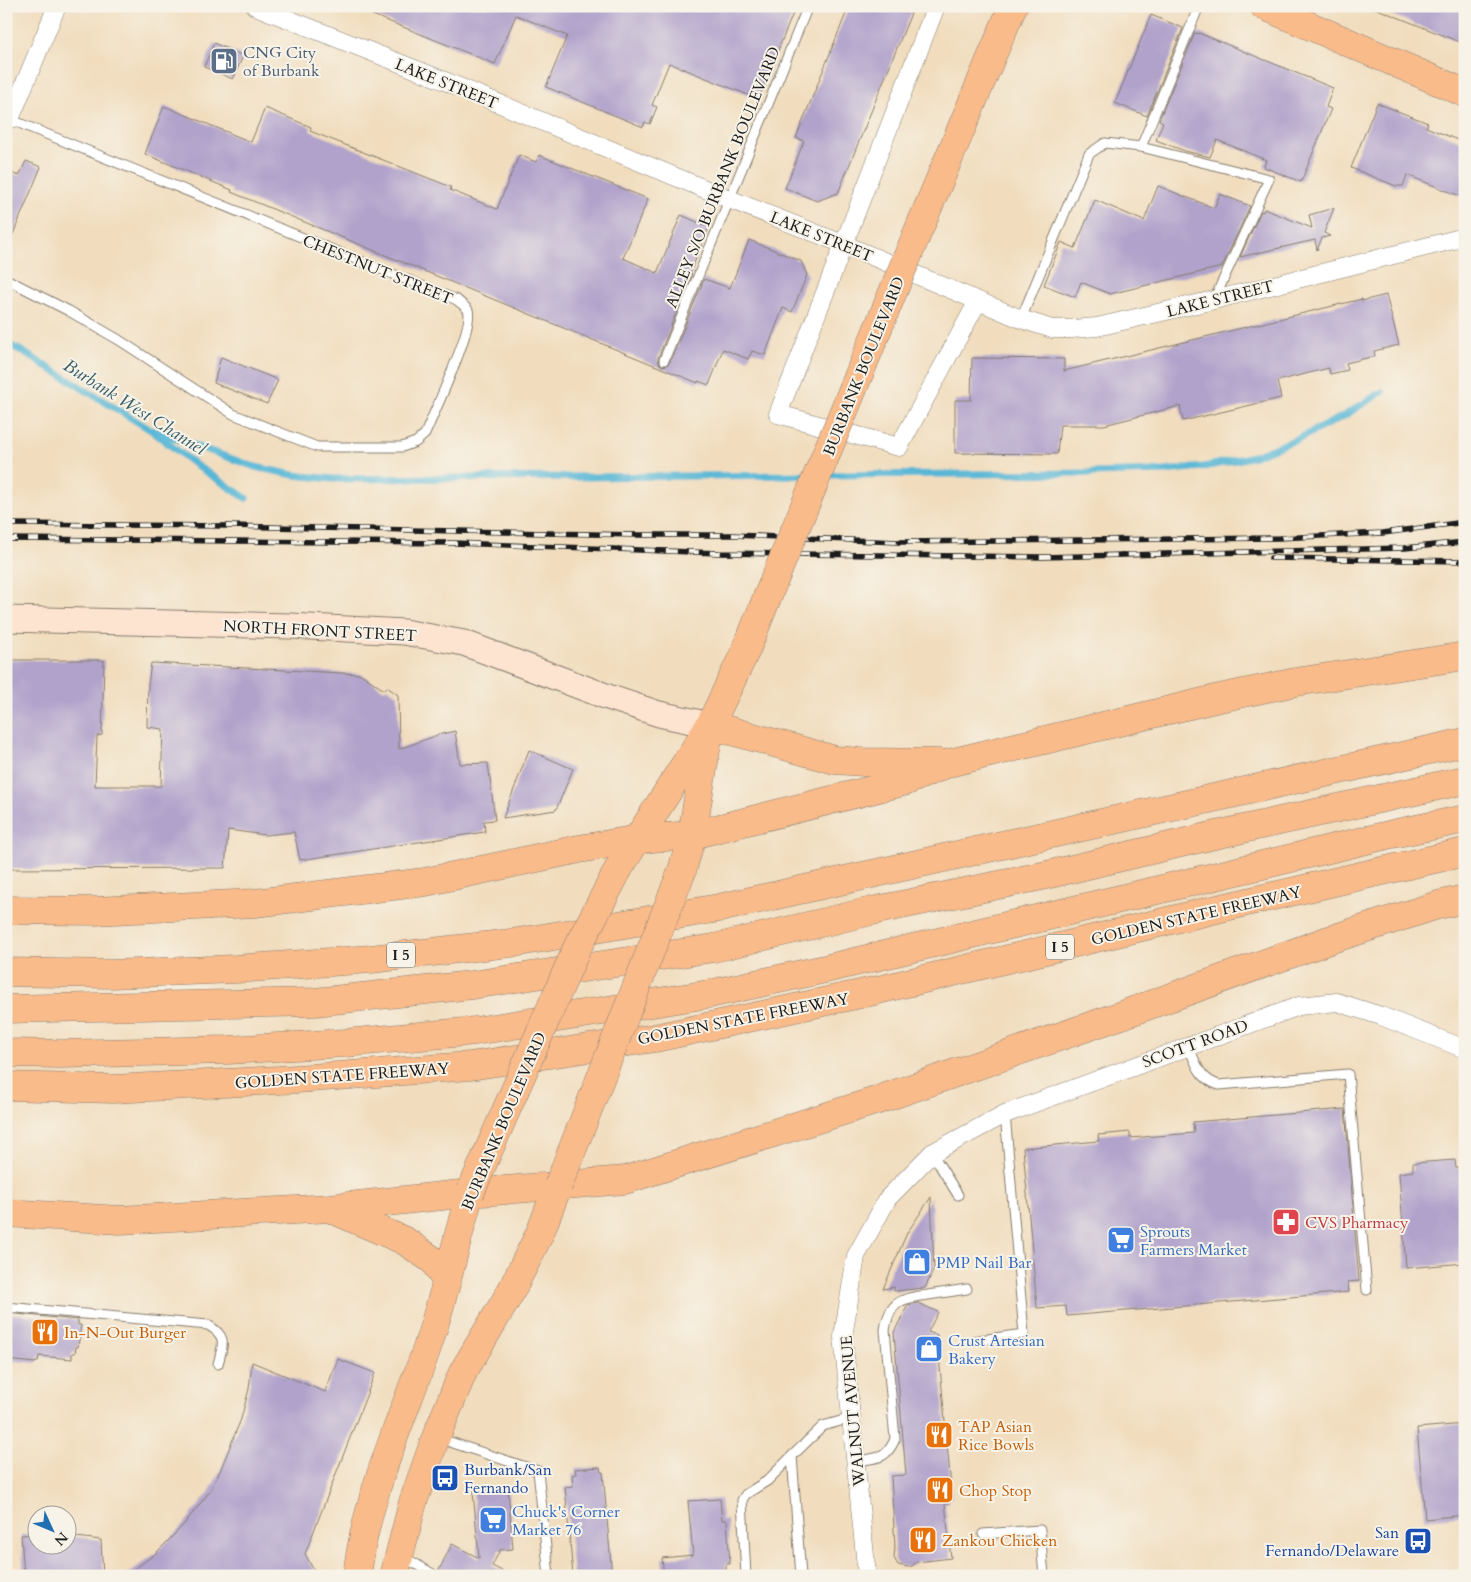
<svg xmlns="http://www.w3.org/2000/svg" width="1471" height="1582" viewBox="0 0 1471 1582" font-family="Cardo,serif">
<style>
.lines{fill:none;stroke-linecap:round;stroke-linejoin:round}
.stream{stroke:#58b7d6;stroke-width:7}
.building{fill:#b0a2cb}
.service-casing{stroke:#867c6d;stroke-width:11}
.minor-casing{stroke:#867c6d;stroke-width:19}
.secondary-casing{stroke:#867c6d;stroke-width:27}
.primary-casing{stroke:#867c6d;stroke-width:29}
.motorway-casing{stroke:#867c6d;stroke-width:29}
.service{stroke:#fff;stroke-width:9}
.minor{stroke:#fff;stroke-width:18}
.secondary{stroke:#fde4d1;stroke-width:25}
.primary{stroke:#fabb8b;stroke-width:28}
.motorway{stroke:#fabb8b;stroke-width:28}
.rail-casing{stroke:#1c1c1c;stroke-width:5.5}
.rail{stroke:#f7f3e8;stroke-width:4;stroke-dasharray:11;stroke-linecap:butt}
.primary-bridge-casing{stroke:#867c6d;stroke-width:29;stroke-linecap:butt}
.primary-bridge{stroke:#fabb8b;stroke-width:28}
.labels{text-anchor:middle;stroke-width:4;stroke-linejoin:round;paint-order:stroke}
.shield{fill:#f7f3e8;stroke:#5e5c59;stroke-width:1}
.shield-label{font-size:15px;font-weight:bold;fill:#1c1c1c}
.service-label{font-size:16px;fill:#4e5e75;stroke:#f7f3e8;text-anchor:start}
.street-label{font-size:16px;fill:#1c1c1c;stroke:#f7f3e8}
.health-label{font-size:16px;fill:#be3a42;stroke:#f7f3e8;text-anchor:start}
.shop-label{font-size:16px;fill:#366cbe;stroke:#f7f3e8;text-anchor:start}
.food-label{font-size:16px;fill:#c56008;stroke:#f7f3e8;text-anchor:start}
.transit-label{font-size:16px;fill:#164399;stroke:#f7f3e8;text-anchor:start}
.water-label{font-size:18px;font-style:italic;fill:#345a66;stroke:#f7f3e8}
</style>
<rect width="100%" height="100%" fill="#f7f3e8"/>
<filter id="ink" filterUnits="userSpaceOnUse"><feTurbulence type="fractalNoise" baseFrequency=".02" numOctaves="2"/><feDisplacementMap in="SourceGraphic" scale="10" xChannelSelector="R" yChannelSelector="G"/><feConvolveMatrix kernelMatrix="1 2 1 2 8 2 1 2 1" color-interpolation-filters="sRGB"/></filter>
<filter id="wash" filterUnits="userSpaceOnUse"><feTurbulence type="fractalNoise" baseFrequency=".0096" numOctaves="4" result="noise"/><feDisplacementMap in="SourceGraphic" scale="20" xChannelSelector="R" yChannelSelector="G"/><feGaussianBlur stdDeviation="1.12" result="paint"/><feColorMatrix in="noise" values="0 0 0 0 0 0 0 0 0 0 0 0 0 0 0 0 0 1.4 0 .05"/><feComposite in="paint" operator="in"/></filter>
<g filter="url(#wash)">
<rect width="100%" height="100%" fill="#f1ddbe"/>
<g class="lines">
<!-- stream -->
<g class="stream">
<path d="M6 344 18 349 151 430 197 466 246 498"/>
<path d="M151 430 255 467 294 475 333 479 811 475"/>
<path d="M824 475 1091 473 1164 471 1204 467 1254 456 1300 438 1342 417 1382 392"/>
</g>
</g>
<g id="blocks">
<!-- building -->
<g class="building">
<path d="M796 6 758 99 669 63 652 105 657 107 650 124 645 122 643 127 546 87 567 36 516 15 495 64 353 7Z"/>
<path d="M849 6H914L838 193 817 201 785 188 804 141 796 138Z"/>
<path d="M1372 6H1465V44L1372 7Z"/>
<path d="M1151 15 1183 28 1147 116 1115 103Z"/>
<path d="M1195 33 1198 34 1199 33 1333 88 1326 107 1331 109 1301 182 1264 167 1266 160 1217 140 1210 157 1185 151 1156 140 1163 122 1159 120Z"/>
<path d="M214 43 243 56 233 79 204 67Z"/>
<path d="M1377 103 1428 123 1426 127 1465 143V198L1407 175 1403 186H1396L1351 168Z"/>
<path d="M164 106 251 142 265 108 311 127 310 131 451 187 450 190 497 209 519 155 536 162 539 155 648 199 623 258 657 273 681 215 709 227 690 273 692 274 658 358 659 363 662 366 667 365 670 362 704 279 730 288 749 240 801 261 807 275 792 312 783 308 765 355 752 351 748 359 723 349 709 385 698 381V383L231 192 232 190 145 154Z"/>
<path d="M26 161 41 167 6 251V171L19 176Z"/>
<path d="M1158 186 1214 208 1220 194 1250 206 1222 267 1110 294 1081 282 1075 297 1044 285 1061 242 1075 248 1095 200 1144 221Z"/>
<path d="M1334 208 1324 233 1330 236 1322 238 1317 250 1315 240 1240 257 1261 211 1263 212 1264 209 1312 228 1309 215Z"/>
<path d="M1386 295 1399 345 1374 351 1375 356 1346 363 1348 370 1330 374 1329 368 1277 381 1281 398 1183 421 1180 406 1104 425H1060L1057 454 955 453V400H971L972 358 1064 359V371L1362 299V301Z"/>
<path d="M221 357 278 380 267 404 214 383Z"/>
<path d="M6 660H104L102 735 97 736 95 786H161L163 729 147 727 148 685 151 663 361 674 384 690 387 687 398 695 399 749 438 735 455 731 460 764 488 763 495 820 484 821 485 832 300 860 294 832 265 835 228 830 225 868 6 869Z"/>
<path d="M529 750 573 769 556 810 503 818Z"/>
<path d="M1345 1109 1359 1281 1348 1282 1349 1292 1067 1316 1066 1306 1037 1308 1023 1148 1099 1141 1098 1135 1130 1132V1138L1194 1133 1193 1122Z"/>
<path d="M1455 1160 1456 1168H1465V1263L1406 1268 1399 1173 1413 1171V1163Z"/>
<path d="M931 1197 934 1269 925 1288 894 1291V1287L883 1289 907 1233Z"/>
<path d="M918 1303 938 1312 928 1332 937 1335 940 1367 952 1498H949V1503H945L951 1558 917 1562 912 1566 908 1567 898 1565 894 1558 895 1547 891 1476 906 1475 894 1332 908 1305Z"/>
<path d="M6 1313 78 1320V1325H81L78 1347H76L75 1353H72V1359L39 1356 38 1362H36L35 1363 6 1360Z"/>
<path d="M338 1359 375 1373 305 1554 317 1576H125L156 1553 170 1539 185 1523 210 1491 220 1471 241 1419 249 1389 252 1362 325 1392Z"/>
<path d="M1465 1424V1515L1425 1519 1417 1428Z"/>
<path d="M600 1467 601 1472H603L612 1576H573L565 1487 573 1486 572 1475 576 1474 575 1469Z"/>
<path d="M508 1488 513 1549 500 1550 492 1566 512 1576H442L439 1570 452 1544 479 1558 473 1491Z"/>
<path d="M720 1499 722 1520H727L730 1564H726V1576H664L662 1558 693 1555 688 1501Z"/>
<path d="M38 1534V1544H68V1536L101 1540 103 1576H24L21 1535Z"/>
</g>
</g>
</g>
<g filter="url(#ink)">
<use href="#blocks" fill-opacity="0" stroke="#867c6d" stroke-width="1"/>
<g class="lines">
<defs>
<g id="service">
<path d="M1141 147 1199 6"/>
<path d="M6 279 69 311 119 340 233 414 317 447H402L416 442 425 434C433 415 475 326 468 310 466 307 460 303 457 300L9 119"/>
<path d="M1021 319 1089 154 1105 143 1141 147 1269 179 1214 300"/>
<path d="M664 360 808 6"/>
<path d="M1188 1045C1196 1063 1199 1079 1219 1085L1348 1074 1367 1290"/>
<path d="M932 1153 958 1195"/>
<path d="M6 1307 208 1325C228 1337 223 1344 218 1364"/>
<path d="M972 1341 1024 1334 1005 1114"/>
<path d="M438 1438 538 1471 549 1576"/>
<path d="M792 1456 823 1426 851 1418"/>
<path d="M855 1461C877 1458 886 1460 895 1439L885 1330C889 1301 902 1298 928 1295 941 1293 954 1291 967 1289"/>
<path d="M983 1534 1040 1530 1044 1576"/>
<path d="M402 1556 436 1576"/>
<path d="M746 1576 742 1500 746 1494 767 1481 792 1456 801 1576"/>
</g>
<g id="minor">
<path d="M255 6 440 79 729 199 843 244 1021 319 1052 329H1072L1097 327 1127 320 1214 300 1465 237"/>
<path d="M936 6 778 414 899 447 978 301"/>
<path d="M10 119 57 6"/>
<path d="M867 1576 843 1337 856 1256 888 1198 932 1153 1005 1114 1299 1006 1337 1002 1381 1016 1465 1049"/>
</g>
<path id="secondary" d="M6 619 290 626 404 632 464 643 608 697 659 714 710 725"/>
<g id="primary">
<path d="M1264 6 1465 93"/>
<path d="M916 236 1013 6"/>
<path d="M619 868 710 725 746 650 766 600"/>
<path d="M682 871 692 835 708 738"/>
<path d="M357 1576C366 1498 400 1424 426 1351 444 1299 455 1245 470 1193"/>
<path d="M394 1576 413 1502 436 1437 463 1372 509 1295 540 1233 558 1186"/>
</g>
<g id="motorway">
<path d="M710 725 835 760 863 762 940 763"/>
<path d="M6 910 94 911 255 903 425 882 579 849 639 839 692 835 907 781 949 763 1215 699 1296 682 1465 656"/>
<path d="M6 972 111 974 236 969 371 959 519 942 719 908 1465 742"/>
<path d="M6 1009 315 1002 472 985 714 948 872 911 1042 876 1211 836 1465 780"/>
<path d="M6 1053 60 1054 227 1050 345 1043 475 1031 709 994 825 969 1208 878 1392 834 1465 819"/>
<path d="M6 1086 113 1089 297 1079 470 1066 655 1038 874 991 1251 901 1465 852"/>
<path d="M331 1209 405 1241 434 1261 446 1281"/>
<path d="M6 1213 120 1220 330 1208 470 1193 625 1180 875 1101 1119 1016 1329 940 1438 905 1465 899"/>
</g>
</defs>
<!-- service casing -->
<use href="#service" class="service-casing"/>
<!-- minor casing -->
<use href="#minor" class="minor-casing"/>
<!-- secondary casing -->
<use href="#secondary" class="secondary-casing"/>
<!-- primary casing -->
<use href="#primary" class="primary-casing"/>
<!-- motorway casing -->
<use href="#motorway" class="motorway-casing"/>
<!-- service -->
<use href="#service" class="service"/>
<!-- minor -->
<use href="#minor" class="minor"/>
<!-- secondary -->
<use href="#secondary" class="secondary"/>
<!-- primary -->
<use href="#primary" class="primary"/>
<!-- motorway -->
<use href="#motorway" class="motorway"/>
<defs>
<g id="rail">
<path d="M6 524 229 526 637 535H732L898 542 1279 538 1383 533 1465 522"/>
<path d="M6 539 453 543 719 553 1042 557 1405 548 1465 542"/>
<path d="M1271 558 1465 561"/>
</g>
</defs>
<!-- rail casing -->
<use href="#rail" class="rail-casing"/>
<!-- rail -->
<use href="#rail" class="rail"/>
<defs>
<g id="primary-bridge">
<path d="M766 600 916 236"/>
<path d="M558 1186 682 871"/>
<path d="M470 1193 577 948 619 868"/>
</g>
</defs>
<!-- primary-bridge casing -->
<use href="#primary-bridge" class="primary-bridge-casing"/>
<!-- primary-bridge -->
<use href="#primary-bridge" class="primary-bridge"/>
</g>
</g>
<!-- icons -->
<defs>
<symbol id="fuel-square" viewBox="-11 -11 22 22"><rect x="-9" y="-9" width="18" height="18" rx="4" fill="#5c6f8a" stroke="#f7f3e8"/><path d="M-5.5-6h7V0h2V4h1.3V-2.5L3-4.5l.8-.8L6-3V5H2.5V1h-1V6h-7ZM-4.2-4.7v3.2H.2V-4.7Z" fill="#fff"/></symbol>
<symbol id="pharmacy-square" viewBox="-11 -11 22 22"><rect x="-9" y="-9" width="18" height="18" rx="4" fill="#e0444e" stroke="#f7f3e8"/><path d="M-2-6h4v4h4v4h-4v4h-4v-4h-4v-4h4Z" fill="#fff"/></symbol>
<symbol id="supermarket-square" viewBox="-11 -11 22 22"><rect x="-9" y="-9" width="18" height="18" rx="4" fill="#3f7fe0" stroke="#f7f3e8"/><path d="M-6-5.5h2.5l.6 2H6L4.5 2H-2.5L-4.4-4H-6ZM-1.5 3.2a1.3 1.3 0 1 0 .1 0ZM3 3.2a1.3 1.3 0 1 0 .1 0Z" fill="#fff"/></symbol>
<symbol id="shop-square" viewBox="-11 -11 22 22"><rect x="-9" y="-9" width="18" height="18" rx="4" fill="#3f7fe0" stroke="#f7f3e8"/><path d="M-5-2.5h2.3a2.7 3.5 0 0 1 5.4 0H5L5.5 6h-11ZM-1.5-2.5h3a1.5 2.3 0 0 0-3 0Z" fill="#fff"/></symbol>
<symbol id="restaurant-square" viewBox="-11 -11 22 22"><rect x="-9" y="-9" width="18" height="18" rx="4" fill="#e8710a" stroke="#f7f3e8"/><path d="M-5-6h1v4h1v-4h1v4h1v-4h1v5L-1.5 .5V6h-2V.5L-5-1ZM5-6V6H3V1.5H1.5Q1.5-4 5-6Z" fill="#fff"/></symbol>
<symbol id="bus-square" viewBox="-11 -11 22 22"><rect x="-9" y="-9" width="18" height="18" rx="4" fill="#1a4fb4" stroke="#f7f3e8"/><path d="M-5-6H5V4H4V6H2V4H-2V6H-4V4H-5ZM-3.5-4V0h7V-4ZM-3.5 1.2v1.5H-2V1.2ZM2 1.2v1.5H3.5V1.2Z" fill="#fff"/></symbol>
</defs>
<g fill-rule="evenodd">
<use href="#fuel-square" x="208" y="45" width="32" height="32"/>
<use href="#pharmacy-square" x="1270" y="1206" width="32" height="32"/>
<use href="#supermarket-square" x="1105" y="1224" width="32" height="32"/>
<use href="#shop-square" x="901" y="1246" width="32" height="32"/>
<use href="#restaurant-square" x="29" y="1316" width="32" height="32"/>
<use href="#shop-square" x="913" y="1333" width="32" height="32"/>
<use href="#restaurant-square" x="923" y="1419" width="32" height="32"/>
<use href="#bus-square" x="429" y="1462" width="32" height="32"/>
<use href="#restaurant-square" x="924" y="1474" width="32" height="32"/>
<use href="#supermarket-square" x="477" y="1504" width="32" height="32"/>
<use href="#restaurant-square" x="907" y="1524" width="32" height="32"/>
<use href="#bus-square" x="1402" y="1525" width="32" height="32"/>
</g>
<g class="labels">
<!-- shield labels -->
<g class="shield">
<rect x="1046" y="934.5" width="28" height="25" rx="4"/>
<rect x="387" y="942.5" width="28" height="25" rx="4"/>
</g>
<g class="shield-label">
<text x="1060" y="952">I 5</text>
<text x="401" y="960">I 5</text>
</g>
<!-- service labels -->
<g class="service-label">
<text x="243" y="58">CNG City<tspan x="243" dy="18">of Burbank</tspan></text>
</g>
<!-- street labels -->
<g class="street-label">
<text transform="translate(447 83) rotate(22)" y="6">LAKE STREET</text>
<text transform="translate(722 177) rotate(-68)" y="6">ALLEY S/O BURBANK BOULEVARD</text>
<text transform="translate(822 236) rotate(22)" y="6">LAKE STREET</text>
<text transform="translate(378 269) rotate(22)" y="6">CHESTNUT STREET</text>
<text transform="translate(1220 298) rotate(-14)" y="6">LAKE STREET</text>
<text transform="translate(863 366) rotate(-68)" y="6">BURBANK BOULEVARD</text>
<text transform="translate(320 630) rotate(3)" y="6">NORTH FRONT STREET</text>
<text transform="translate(1196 915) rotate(-13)" y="6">GOLDEN STATE FREEWAY</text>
<text transform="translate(743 1018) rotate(-11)" y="6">GOLDEN STATE FREEWAY</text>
<text transform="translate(1195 1043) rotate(-20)" y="6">SCOTT ROAD</text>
<text transform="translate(342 1075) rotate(-4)" y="6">GOLDEN STATE FREEWAY</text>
<text transform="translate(503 1121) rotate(-67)" y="6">BURBANK BOULEVARD</text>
<text transform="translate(852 1411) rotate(-95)" y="6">WALNUT AVENUE</text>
</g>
<!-- health labels -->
<g class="health-label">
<text x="1305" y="1228">CVS Pharmacy</text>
</g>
<!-- shop labels -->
<g class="shop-label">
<text x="1140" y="1237">Sprouts<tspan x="1140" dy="18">Farmers Market</tspan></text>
<text x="936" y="1268">PMP Nail Bar</text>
<text x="948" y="1346">Crust Artesian<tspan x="948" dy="18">Bakery</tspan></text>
<text x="512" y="1517">Chuck's Corner<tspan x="512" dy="18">Market 76</tspan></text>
</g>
<!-- food labels -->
<g class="food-label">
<text x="64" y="1338">In-N-Out Burger</text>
<text x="958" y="1432">TAP Asian<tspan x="958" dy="18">Rice Bowls</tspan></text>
<text x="959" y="1496">Chop Stop</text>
<text x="942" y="1546">Zankou Chicken</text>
</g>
<!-- transit labels -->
<g class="transit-label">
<text x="464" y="1475">Burbank/San<tspan x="464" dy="18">Fernando</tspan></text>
<text x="1399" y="1538" text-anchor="end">San<tspan x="1399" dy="18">Fernando/Delaware</tspan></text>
</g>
<!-- water labels -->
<g class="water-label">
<text transform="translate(135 407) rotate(32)" y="6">Burbank West Channel</text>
</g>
</g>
<!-- margin -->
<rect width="1471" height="1582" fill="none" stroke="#f7f3e8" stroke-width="25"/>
<!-- north arrow -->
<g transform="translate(52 1530) rotate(134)"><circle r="24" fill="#f7f3e8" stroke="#9f9d96"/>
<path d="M0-4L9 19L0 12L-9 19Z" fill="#1f6fb2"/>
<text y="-8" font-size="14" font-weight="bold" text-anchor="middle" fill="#1c1c1c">N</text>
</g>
</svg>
